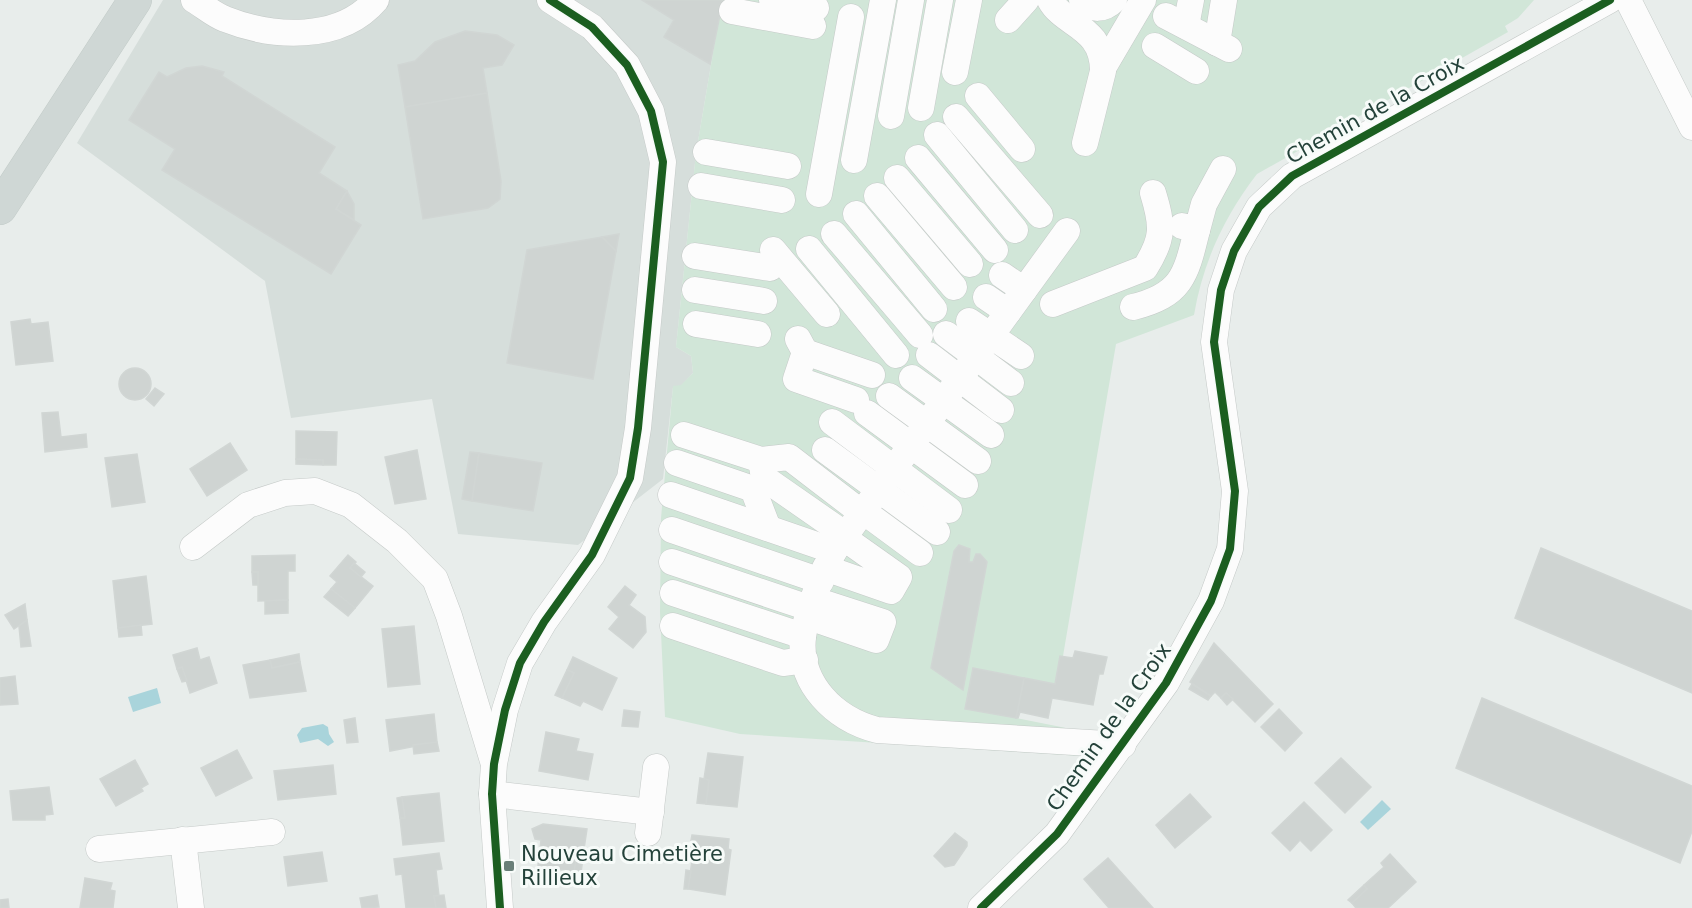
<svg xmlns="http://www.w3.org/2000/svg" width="1692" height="908" viewBox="0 0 1692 908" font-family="'DejaVu Sans',sans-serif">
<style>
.built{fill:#d6dedb}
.green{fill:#d1e6d8}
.water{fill:#a9d4db}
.building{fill:#cfd4d2;stroke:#d1d6d4;stroke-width:1.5}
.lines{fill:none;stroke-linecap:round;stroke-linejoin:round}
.minor-casing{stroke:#c5cac8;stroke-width:27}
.major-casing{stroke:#c3ccc9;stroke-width:34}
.minor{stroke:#fcfcfc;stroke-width:26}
.major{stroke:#cfd7d5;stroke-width:33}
.cycleway-casing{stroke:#f7fbf9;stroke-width:11}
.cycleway{stroke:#1b5e20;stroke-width:8}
.poi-dot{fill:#697e78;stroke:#f7fbf9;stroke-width:2}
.labels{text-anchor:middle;stroke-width:6;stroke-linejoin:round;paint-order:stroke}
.street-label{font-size:21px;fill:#24423a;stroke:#f7fbf9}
.poi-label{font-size:21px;fill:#24423a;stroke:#f7fbf9;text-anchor:start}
</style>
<rect width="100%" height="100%" fill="#e8edeb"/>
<!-- built -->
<path class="built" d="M163 0H722L696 153 676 347 691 356 693 373 681 386 673 387 663 479 578 545 458 534 432 399 291 418 265 281 77 143Z"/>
<!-- green -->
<path class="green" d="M722 0H1534L1518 18 1505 26 1508 32 1257 174C1224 217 1203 262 1194 315L1116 344 1063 656H1060L1055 684 973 668 966 708 1086 732 1081 756 740 734 665 717 660 612 661 518 673 386 681 385 693 373 691 356 676 347 696 153Z"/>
<!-- water -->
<g class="water">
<path d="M157 688 161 703 133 712 128 697Z"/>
<path d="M323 724 328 727 329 734 334 742 328 746 318 739 300 743 297 735 302 728Z"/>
<path d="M1382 800 1391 809 1368 830 1360 822Z"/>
</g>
<!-- building -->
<g class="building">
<path d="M642 0H723L710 64 664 37 674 20Z"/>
<path d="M465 31 497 35 514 45 502 65 483 68 487 93 405 107 398 65 415 61 435 42Z"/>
<path d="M202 66 224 72 222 76 335 147 319 173 347 191 336 209 361 225 331 274 162 170 175 149 129 120 159 72 167 77 186 68Z"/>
<path d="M487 93 501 181 500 199 488 208 423 219 405 107Z"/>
<path d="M347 191 354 204V220L336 209Z"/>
<path d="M619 234 616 251 602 237Z"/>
<path d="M602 237 616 251 593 379 507 363 527 250Z"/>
<path d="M30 319 31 324 48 322 53 361 16 365 11 322Z"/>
<circle cx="135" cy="384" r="16"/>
<path d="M155 388 164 394 154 406 146 399Z"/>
<path d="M58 412 61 437 86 434 87 447 45 452 42 413Z"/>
<path d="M296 431 337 432 336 465H323V460L296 459Z"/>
<path d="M230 443 247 470 207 496 190 469Z"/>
<path d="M417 450 426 499 395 504 385 457Z"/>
<path d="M470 452 479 453 472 501 462 499Z"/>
<path d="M479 453 542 463 533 511 472 501Z"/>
<path d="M137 454 145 502 112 507 105 458Z"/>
<path d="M296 459 323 460V465L296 464Z"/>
<path d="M959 545 970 549 969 562H973L976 554H980L987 562 963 690 931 668 954 551Z"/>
<path d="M1541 548 1692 611V693L1515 618Z"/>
<path d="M295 555V571H288V600L258 601V572H252V556Z"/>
<path d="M348 555 356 562 350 568 373 586 355 608 331 589 337 582 330 576Z"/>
<path d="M354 563 365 572 361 577 350 568Z"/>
<path d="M252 572H258V585H253Z"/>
<path d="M146 576 152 624 118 628 113 581Z"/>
<path d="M625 586 636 595 629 605 645 617 646 632 633 648 609 629 619 617 608 607Z"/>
<path d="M331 589 355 608 348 616 324 597Z"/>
<path d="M288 600V613L265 614V601Z"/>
<path d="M25 604 27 620 14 629 5 615Z"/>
<path d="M27 620 31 646 21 647 19 626Z"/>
<path d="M141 625 142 635 119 637 118 628Z"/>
<path d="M414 626 420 684 388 687 382 629Z"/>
<path d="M1214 643 1273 704 1255 722 1226 693 1221 698 1215 692 1211 696 1190 682Z"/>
<path d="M197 648 200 660 209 657 217 683 190 693 182 667 177 669 173 655Z"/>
<path d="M1075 651 1107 657 1103 674H1099L1093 705 1052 698 1048 718 1020 712 1018 718H1016L1024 678 1055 684 1060 656 1073 658Z"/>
<path d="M299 654 300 662 272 668 270 660Z"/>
<path d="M573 657 617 678 602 710 583 701 580 706 562 698 574 673 567 670Z"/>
<path d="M270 660 272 668 300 662 306 691 250 698 243 665Z"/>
<path d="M182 667 187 681 182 682 177 669Z"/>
<path d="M973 668 1024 678 1016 718 965 709Z"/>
<path d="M567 670 574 673 562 698 555 695Z"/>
<path d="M15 676 18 704 0 705V678Z"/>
<path d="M1192 684 1211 696 1208 700 1189 689Z"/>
<path d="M1226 693 1233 699 1227 705 1221 698Z"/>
<path d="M1482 698 1692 786V831L1680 863 1456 768Z"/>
<path d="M1279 709 1302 733 1285 751 1261 727Z"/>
<path d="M624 710 640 712 638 727 622 726Z"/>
<path d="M434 714 437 742 390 751 386 720Z"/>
<path d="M355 718 358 742 347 743 344 720Z"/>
<path d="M546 732 579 739 576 751 593 754 588 780 539 771Z"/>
<path d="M437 742 439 751 414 754 413 745Z"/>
<path d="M237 750 252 778 216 796 201 768Z"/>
<path d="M708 753 743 757 737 807 706 804 709 780 704 779Z"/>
<path d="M1341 758 1371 787 1345 813 1315 783Z"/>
<path d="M135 760 148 784 141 788 143 791 116 806 100 779Z"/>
<path d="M333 765 336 794 278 800 274 771Z"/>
<path d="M700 778 709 780 706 804 697 803Z"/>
<path d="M49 787 53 814 45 815V820H13L10 791Z"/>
<path d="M439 793 444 841 403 845 400 818H405L402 797Z"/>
<path d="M1190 794 1211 817 1175 848 1156 825Z"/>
<path d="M402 797 405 818H400L397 798Z"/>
<path d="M1304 802 1332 830 1311 851 1300 840 1290 851 1272 833Z"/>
<path d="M543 824 587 829 584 849 578 848 574 872 538 866 541 840 535 839 532 829Z"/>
<path d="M955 833 967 842V846L954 865 945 867 934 856Z"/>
<path d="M692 835 729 839 728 849 731 850 725 895 688 889 694 846H690Z"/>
<path d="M578 848 584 849 581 873 574 872Z"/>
<path d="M322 852 327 881 288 886 284 857Z"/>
<path d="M439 853 442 869 436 870 439 896H434L436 908H406L402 874 396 875 394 859Z"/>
<path d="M1390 854 1416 882 1388 908H1356L1352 903 1367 889 1364 885 1384 867 1381 863Z"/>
<path d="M1108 858 1153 908H1109L1084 879Z"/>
<path d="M686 870 691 871 688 889H684Z"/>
<path d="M85 878 112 883 110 890 115 891 113 908H80Z"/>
<path d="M1364 885 1367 889 1352 903 1348 900Z"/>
<path d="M377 895 379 907 362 908 360 898Z"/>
<path d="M444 895 446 908H436L434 896Z"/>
<path d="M8 899 9 908H0V900Z"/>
</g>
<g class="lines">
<defs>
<g id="minor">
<path d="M194 0C204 6 214 15 225 19 273 38 340 42 376 0"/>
<path d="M772 0 816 8"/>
<path d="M1050 0C1064 26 1103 26 1103 71L1085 143"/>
<path d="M1082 0C1092 11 1104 10 1114 0"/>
<path d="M1628 0 1692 127"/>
<path d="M732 11 813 26"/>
<path d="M1166 16 1229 49"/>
<path d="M1008 20 1026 0"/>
<path d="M1186 26 1191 0"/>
<path d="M1217 43 1224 0"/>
<path d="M1155 46 1196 71"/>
<path d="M1103 68 1143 0"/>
<path d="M955 72 969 0"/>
<path d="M978 96 1022 149"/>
<path d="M921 108 940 0"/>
<path d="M891 116 911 0"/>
<path d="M956 117 1040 215"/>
<path d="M937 135 1015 230"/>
<path d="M706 152 788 166"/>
<path d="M918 158 995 250"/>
<path d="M854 160 883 0"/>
<path d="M897 178 970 264"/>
<path d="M701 186 782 200"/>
<path d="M819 194 851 17"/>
<path d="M877 196 954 287"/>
<path d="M856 214 934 309"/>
<path d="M1182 226 1197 230 1204 204 1223 169"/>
<path d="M1067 231 834 551C822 574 806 612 803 637 798 684 835 719 877 730L1123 745"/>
<path d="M834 234 920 335"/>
<path d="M809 249 896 355"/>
<path d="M773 250 827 314"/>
<path d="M695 256 770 268"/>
<path d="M1002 275 1024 290"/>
<path d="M695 290 764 301"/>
<path d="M986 297 1008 312"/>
<path d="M1053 304 1145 268C1164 238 1163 226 1153 193"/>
<path d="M1133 307C1182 295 1186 275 1197 230"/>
<path d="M969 321 1021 356"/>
<path d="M696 324 758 334"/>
<path d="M946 334 1011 383"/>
<path d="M798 339 805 352 796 379 856 400"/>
<path d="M805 352 872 375"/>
<path d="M929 355 1001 410"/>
<path d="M912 378 991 435"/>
<path d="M889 396 978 461"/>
<path d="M867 413 965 485"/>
<path d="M832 422 949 510"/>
<path d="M684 435 761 460 789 457 862 513"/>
<path d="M825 450 937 532"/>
<path d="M761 460 764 478 846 535"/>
<path d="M677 463 753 489 768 528"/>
<path d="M671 495 834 551"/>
<path d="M863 511 920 553"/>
<path d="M672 530 821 581"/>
<path d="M193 547 248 505 285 493 315 491 351 505 397 541 435 579 449 616 493 761"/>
<path d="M672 562 812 609"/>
<path d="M825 568 891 591 899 577 844 538"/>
<path d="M673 593 803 636"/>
<path d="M809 617 876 640 883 622 815 600"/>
<path d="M673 626 783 663 805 660"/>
<path d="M492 794 651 812"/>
<path d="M648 833 656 767"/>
<path d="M183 840 191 908"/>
<path d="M99 849 272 832"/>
<path d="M500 908 492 794 494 764 505 710 520 663 544 622 592 555 630 478 638 428 663 162 651 111 627 65 592 27 550 0"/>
<path d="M981 908 1057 834 1166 683 1211 601 1230 549 1235 491 1214 342 1221 290 1234 251 1259 207 1292 176 1610 0"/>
</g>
<path id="major" d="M0 208 135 0"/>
</defs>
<!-- minor casing -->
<use href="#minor" class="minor-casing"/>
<!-- major casing -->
<use href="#major" class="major-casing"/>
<!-- minor -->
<use href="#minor" class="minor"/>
<!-- major -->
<use href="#major" class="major"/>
<defs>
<g id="cycleway">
<path d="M500 908 492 794 494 764 505 710 520 663 544 622 592 555 630 478 638 428 663 162 651 111 627 65 592 27 550 0"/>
<path d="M981 908 1057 834 1166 683 1211 601 1230 549 1235 491 1214 342 1221 290 1234 251 1259 207 1292 176 1610 0"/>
</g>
</defs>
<!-- cycleway casing -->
<use href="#cycleway" class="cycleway-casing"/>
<!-- cycleway -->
<use href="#cycleway" class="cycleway"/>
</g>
<!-- markers -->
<rect class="poi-dot" x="503" y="860" width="12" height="12" rx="3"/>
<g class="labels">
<!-- street labels -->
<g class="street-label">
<text transform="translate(1375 110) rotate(-29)" y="7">Chemin de la Croix</text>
<text transform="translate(1109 727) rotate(-55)" y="7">Chemin de la Croix</text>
</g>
<!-- poi labels -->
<g class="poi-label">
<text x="521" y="861">Nouveau Cimetière<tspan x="521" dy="24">Rillieux</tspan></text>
</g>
</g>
</svg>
